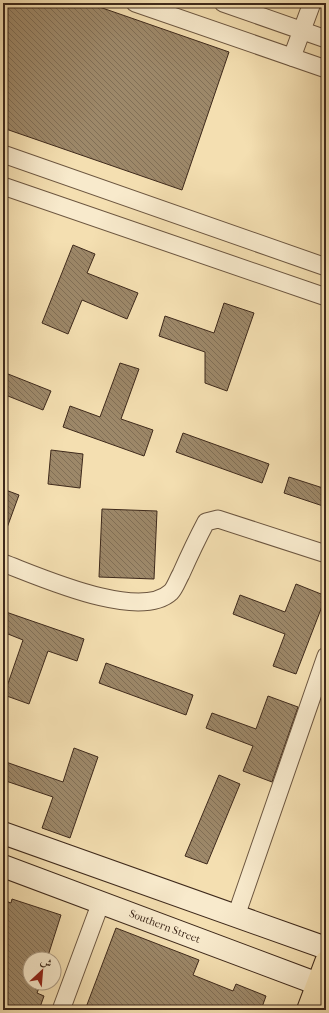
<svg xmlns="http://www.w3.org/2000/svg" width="329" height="1013" viewBox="0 0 329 1013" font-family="'IM FELL French Canon',Amiri,serif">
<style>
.building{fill:url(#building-back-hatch);stroke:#3e291b}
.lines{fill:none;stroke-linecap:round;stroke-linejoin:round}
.street-casing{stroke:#6c5640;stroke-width:19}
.secondary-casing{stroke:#3e291b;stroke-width:24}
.highway-casing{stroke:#3e291b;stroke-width:24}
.street{stroke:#f8eacc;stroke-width:17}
.secondary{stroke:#f8eacc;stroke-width:22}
.highway{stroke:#f4dfb1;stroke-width:22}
.labels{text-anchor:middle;stroke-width:4;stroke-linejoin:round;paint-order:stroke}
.street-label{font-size:11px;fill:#3e291b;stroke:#f8eacc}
</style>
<defs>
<pattern id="building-back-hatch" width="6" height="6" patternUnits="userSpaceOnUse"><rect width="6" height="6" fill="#9d8869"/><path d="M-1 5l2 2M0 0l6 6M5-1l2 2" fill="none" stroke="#816f56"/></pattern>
</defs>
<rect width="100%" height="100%" fill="#f4dfb1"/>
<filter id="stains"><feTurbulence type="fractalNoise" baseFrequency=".005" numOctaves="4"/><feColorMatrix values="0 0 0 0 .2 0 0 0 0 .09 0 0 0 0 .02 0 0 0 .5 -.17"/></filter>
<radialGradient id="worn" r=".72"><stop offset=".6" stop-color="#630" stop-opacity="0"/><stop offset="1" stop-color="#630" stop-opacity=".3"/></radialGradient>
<!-- building -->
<g class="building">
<path d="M3 3H88L229 52 182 190 3 128Z"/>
<path d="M73 245 95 254 87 273 138 293 127 319 82 300 68 334 42 323Z"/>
<path d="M224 303 254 313 227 391 205 383V352L159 336 165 316 214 333Z"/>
<path d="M120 363 139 369 121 419 153 430 144 456 63 427 70 406 100 417Z"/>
<path d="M3 372 51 391 43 410 3 394Z"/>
<path d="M183 433 269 464 262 483 176 452Z"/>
<path d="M51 450 83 454 80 488 48 484Z"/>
<path d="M289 477 326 489V507L284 493Z"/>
<path d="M3 489 19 495 4 536H3Z"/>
<path d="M102 509 157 511 154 579 99 577Z"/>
<path d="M296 584 326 596 296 674 273 666 285 634 233 614 240 595 285 612Z"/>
<path d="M3 611 84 639 77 661 48 651 29 704 4 695 23 640 3 632Z"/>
<path d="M106 663 193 695 186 715 99 683Z"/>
<path d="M268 696 298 707 272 782 243 771 253 746 206 728 212 713 256 729Z"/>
<path d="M74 748 98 757 70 838 42 828 53 797 3 780V761L63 782Z"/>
<path d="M219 775 240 784 207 864 185 856Z"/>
<path d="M12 899 61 915 47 959H30V983H41L37 993 44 996 39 1010H3V900L11 903Z"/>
<path d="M116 928 199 960 193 975 233 991 236 984 266 996 261 1010H85Z"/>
</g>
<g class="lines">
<defs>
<g id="street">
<path d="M135 3 326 69"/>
<path d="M223 3 326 39"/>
<path d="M292 57 312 3"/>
<path d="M3 154 326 267"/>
<path d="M3 186 326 297"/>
<path d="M3 563C38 576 139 622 171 592 175 588 178 579 181 574 189 556 197 539 206 522L218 519 326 554"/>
<path d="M236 916 326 656"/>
<path d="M61 1010 101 902"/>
</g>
<g id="secondary">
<path d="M3 833 326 948"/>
<path d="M3 866 326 987"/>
</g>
<path id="highway" d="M308 1010 326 962"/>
</defs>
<!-- street casing -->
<use href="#street" class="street-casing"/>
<!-- secondary casing -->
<use href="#secondary" class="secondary-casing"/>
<!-- highway casing -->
<use href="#highway" class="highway-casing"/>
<!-- street -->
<use href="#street" class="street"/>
<!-- secondary -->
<use href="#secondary" class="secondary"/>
<!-- highway -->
<use href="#highway" class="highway"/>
</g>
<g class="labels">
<!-- street labels -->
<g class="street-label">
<text transform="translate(165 926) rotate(21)" y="4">Southern Street</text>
</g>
</g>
<!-- margin -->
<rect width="329" height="1013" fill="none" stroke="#f4dfb1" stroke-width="16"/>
<rect x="4" y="4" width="321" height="1005" fill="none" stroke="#3e291b" stroke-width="2"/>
<rect x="8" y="8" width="313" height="997" fill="none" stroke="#3e291b"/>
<!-- north arrow -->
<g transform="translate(42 971) rotate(26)"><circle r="19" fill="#f8eacc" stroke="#ae9d85"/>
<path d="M0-3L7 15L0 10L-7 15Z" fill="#8f2418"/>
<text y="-6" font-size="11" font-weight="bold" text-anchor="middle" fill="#3e291b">ش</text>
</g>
<rect width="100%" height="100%" filter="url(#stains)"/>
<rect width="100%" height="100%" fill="url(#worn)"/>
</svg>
